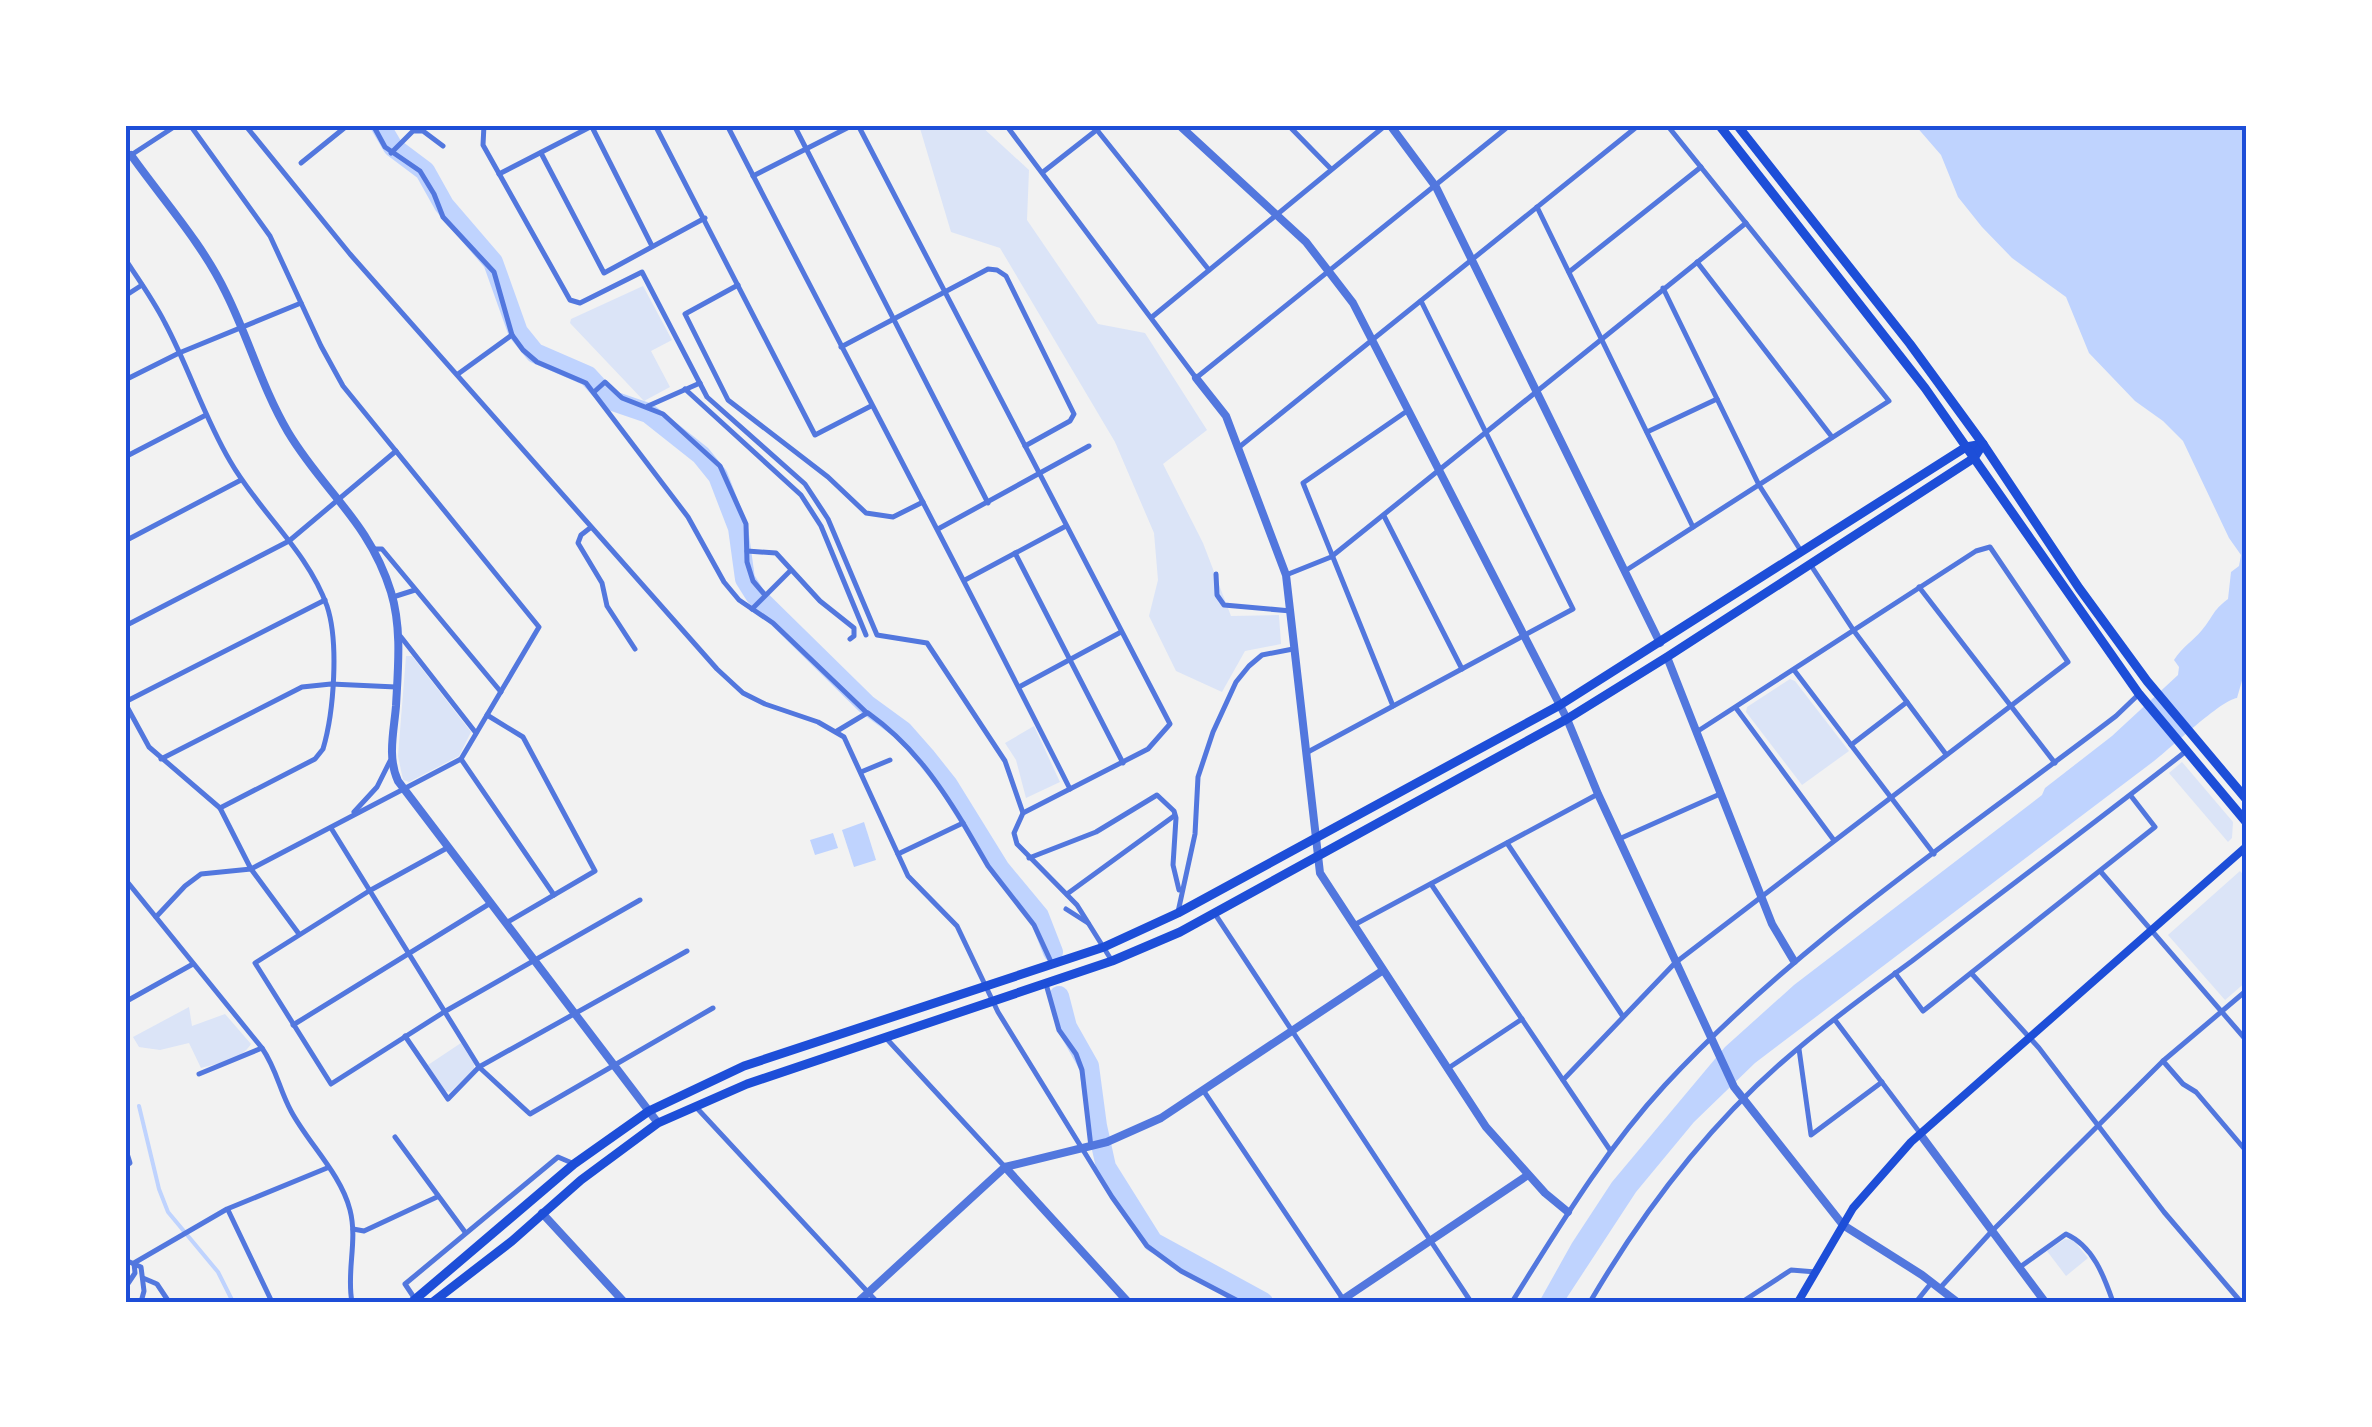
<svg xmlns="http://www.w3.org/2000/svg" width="2372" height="1427" viewBox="0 0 2372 1427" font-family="Figtree,sans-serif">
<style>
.green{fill:#dbe4f7}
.water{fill:#bfd3fe}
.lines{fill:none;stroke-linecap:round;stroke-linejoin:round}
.stream{stroke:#bfd3fe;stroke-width:4}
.river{stroke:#bfd3fe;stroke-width:20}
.minor{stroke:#5277de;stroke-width:5}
.tertiary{stroke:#5277de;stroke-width:8}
.secondary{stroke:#1d4ed8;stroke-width:8}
.primary{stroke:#1d4ed8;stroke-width:9}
.trunk{stroke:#1d4ed8;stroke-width:9}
.neatline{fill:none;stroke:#1d4ed8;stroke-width:4}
</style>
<rect width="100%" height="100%" fill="#f2f2f2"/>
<!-- green -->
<g class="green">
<path d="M919 125H980L1029 170 1027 220 1098 324 1145 333 1207 430 1163 464 1203 543 1231 616 1279 615 1281 644 1245 651 1222 692 1176 671 1149 616 1158 580 1154 533 1115 442 1000 248 951 232Z"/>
<path d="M643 286 672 340 651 351 670 387 644 401 570 323 571 319Z"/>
<path d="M406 656H412L471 732 459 756 409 782 403 780 398 756Z"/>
<path d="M1790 679 1795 681 1849 751 1802 785 1746 712 1747 707Z"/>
<path d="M1034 726 1060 782 1026 798 1016 760 1005 743Z"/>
<path d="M2182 762 2233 822 2232 838 2228 842 2169 773Z"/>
<path d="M2240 871 2247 879V981L2225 1000 2168 935Z"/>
<path d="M189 1007 192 1026 225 1014 251 1044C241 1060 219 1063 201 1068L189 1043 160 1050 139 1047 133 1037Z"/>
<path d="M461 1043 474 1064V1069L450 1092 445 1091 428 1065Z"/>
<path d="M2065 1239 2073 1240 2088 1258 2066 1276 2047 1251Z"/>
</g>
<!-- water -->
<g class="water">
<path d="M1915 125H2247V663L2237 698C2221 700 2171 748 2154 761L1755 1063 1694 1122 1636 1192 1564 1302H1539L1572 1243 1612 1182 1725 1047 1794 985 2042 795 2045 788 2112 736 2178 675 2179 667 2174 660C2182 647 2193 641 2202 630 2214 616 2211 612 2228 599L2231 572 2239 566 2241 555 2229 538 2183 441 2163 421 2135 401 2089 353 2066 297 2012 258 1982 227 1958 197 1941 155Z"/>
<path d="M864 822 876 860 854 867 842 830Z"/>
<path d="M833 833 838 848 815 855 810 840Z"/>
</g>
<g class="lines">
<!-- stream -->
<path class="stream" d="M139 1106 159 1189 168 1212 218 1272 233 1302"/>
<!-- river -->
<g class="river">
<path d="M380 125 393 147 425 171 444 205 493 262 518 332 535 353 588 376 610 400 648 413 701 455 718 476 738 528 745 579 755 595 866 704 903 731 925 756 948 785 1000 869 1039 916 1053 952"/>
<path d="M1059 996 1067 1027 1089 1066 1097 1126 1106 1167 1153 1242 1263 1302"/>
</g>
<!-- minor -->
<g class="minor">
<path d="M245 125 350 254 717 669 743 693 765 704 818 722 844 737 908 876 957 926 998 1012 1112 1197 1147 1246 1181 1271 1240 1302"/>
<path d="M373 125 385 147 420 171 434 194 443 217 494 272 512 335 523 350 537 362 586 383 688 517 724 582 739 600 773 623 867 713 837 731"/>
<path d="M484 125 483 145 570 300 580 303 642 272 707 397 805 484 828 519 877 635 927 643 1005 761 1023 813"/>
<path d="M655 125 815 435 871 406"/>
<path d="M727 125C841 347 958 566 1070 789"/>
<path d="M794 125 988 503"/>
<path d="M858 125 1170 724 1148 749 1023 813 1014 833 1017 844 1077 905 1112 961"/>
<path d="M1006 125 1196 378 1510 125"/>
<path d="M1288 125 1331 169"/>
<path d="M592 127 652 246"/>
<path d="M1097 130 1209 270"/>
<path d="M391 153 413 131H423L443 146"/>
<path d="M541 153 604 273 705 218"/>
<path d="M125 159 177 125"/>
<path d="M301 163 348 125"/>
<path d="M1043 172 1103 125"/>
<path d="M499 174 594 125"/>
<path d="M753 176 853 125"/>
<path d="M1537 207 1693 527"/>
<path d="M125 259C139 280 154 301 165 323 189 368 204 417 230 461 259 512 307 550 327 606 339 642 334 712 323 749L315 759 220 808"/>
<path d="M1697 262 1832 437"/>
<path d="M1569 272 1701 167"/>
<path d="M738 285 685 314 728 400 828 477 866 513 893 517 923 502"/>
<path d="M1663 288 1759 485 1801 551"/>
<path d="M125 296 142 285"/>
<path d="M1152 317 1386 125"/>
<path d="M841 347 988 269 997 270 1006 276 1074 414 1070 421 1025 446"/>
<path d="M458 374 512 335"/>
<path d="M125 380 179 353 301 303"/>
<path d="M685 389 801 495 821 526 866 635"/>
<path d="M594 392 605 382 622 398 663 414 720 466 746 524 747 562 753 581 765 595"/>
<path d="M648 406 700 383"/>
<path d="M1647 432 1717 399"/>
<path d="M1238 448 1639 125"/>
<path d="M125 457 206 415"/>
<path d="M1384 516 1462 669"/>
<path d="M590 528 581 535 578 543 602 583 607 606 635 649"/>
<path d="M938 529 1089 446"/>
<path d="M125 541 241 480"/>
<path d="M374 549H382L501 692"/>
<path d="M747 551 776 553 820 601 854 628V636L850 639"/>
<path d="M1015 553 1123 763"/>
<path d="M1810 564 1854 631 1945 753"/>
<path d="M1625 571 1889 401 1667 125"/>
<path d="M1216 574 1217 595 1224 605 1291 611"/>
<path d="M1286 575 1331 557 1746 223"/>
<path d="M965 580 1066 526"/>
<path d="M1919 587 2055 763"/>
<path d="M393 597 415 590"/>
<path d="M752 609 790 571"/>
<path d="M125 626 289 541 396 451"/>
<path d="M401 637 476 733"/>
<path d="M1794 670 1934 854"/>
<path d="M1019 687 1121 632"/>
<path d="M125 702 325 600"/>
<path d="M125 703 149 747 220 808 251 869 299 934"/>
<path d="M1393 706 1303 483 1407 411"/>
<path d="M1736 708 1833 839"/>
<path d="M868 713C910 743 936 779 963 823"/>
<path d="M487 715 523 737 595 871 506 923"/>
<path d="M1851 745 1907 702"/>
<path d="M1306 753 1573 609 1421 301"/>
<path d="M161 759 302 687 331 684 396 687"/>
<path d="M461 759 554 895"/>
<path d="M861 772 890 760"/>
<path d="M354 812 377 787 390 761"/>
<path d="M331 828 479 1067 530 1114 713 1008"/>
<path d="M1619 839 1720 794"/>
<path d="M1507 843 1622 1015"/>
<path d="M447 848 369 891 255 963 331 1084 444 1012 640 900"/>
<path d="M898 854 963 823 988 866 1034 925 1052 964"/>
<path d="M1029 858 1096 832 1157 795 1174 811 1176 818 1173 865 1179 890"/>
<path d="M2101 872 2247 1041"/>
<path d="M125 879 262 1048C277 1070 279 1089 291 1111 308 1143 341 1174 350 1210 358 1241 346 1272 352 1302"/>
<path d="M1431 884 1610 1150"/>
<path d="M1067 894 1174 816"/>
<path d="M1066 909 1088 923"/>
<path d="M1178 912 1195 834 1198 777 1213 732 1236 682 1249 666 1262 655 1293 649"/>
<path d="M1215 914 1471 1302"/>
<path d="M156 917 185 886 201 874 251 869 461 759 539 627 343 386 321 346 270 236 190 125"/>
<path d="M1354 925 1598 794"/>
<path d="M1895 973 1923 1011 2155 827 2131 796"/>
<path d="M1972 974 2039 1048 2164 1212 2241 1302"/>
<path d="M1046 984 1059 1030 1076 1054 1082 1070 1091 1147"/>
<path d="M2247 990 2163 1061 2183 1084 2196 1092 2247 1152"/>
<path d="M125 1002 193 964"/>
<path d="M1835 1020 1920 1133"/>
<path d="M293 1025 489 904"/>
<path d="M405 1036 448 1099 479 1067 687 951"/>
<path d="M885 1037 1005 1167"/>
<path d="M1799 1049 1811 1135 1882 1082"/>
<path d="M1447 1069 1522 1019"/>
<path d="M199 1074 262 1048"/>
<path d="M1563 1080 1675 963 2068 662 1990 547 1976 551 1698 731"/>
<path d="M1203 1090 1343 1299"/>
<path d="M695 1106 877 1302"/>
<path d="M395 1137 465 1232"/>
<path d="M125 1147 130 1163 125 1166"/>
<path d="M228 1210 272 1302"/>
<path d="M353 1229 364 1231 437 1197"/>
<path d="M125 1260 141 1267 144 1291 141 1302"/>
<path d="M2020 1267 2066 1234C2093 1246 2104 1276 2113 1302"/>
<path d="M143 1278 157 1284 169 1302"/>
<path d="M125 1288 135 1273 134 1263 227 1209 327 1168"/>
<path d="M1940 1288 1992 1231 2163 1061"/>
<path d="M415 1299 405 1284 558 1157 572 1163"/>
<path d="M1512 1302C1559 1227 1604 1151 1665 1085 1797 943 1962 834 2116 716L2139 694"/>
<path d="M1590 1302C1641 1215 1704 1131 1780 1064 1822 1027 1867 994 1912 961 2003 891 2095 823 2185 752"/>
<path d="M1742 1302 1791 1270 1816 1272"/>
<path d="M1916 1302 1932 1282"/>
</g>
<!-- tertiary -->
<g class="tertiary">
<path d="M1179 125 1306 242 1353 303 1567 719 1598 794 1734 1087 1843 1225 1922 1275 1957 1302"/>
<path d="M1390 125 1436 187 1660 643"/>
<path d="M131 155C163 200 202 243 226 293 249 339 262 388 288 432 324 492 369 521 391 592 402 628 398 668 396 706 394 731 387 757 398 781L658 1123"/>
<path d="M1196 378 1226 416 1286 575 1320 873 1486 1127 1545 1193 1568 1212"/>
<path d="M1667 657 1772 924 1794 961"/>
<path d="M1920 1134 2045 1302"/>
<path d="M1005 1167 1128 1302"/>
<path d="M542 1213 624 1302"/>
<path d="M858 1302 1005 1167 1107 1142 1161 1118 1382 971"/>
<path d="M1339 1302 1528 1175"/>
</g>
<!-- secondary -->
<path class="secondary" d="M1798 1302 1853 1208 1911 1142 2247 846"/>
<!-- primary -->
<g class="primary">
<path d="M412 1302 574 1164 649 1111 744 1066 1104 947 1178 913 1560 705 1966 447 1983 444"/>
<path d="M433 1302 512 1241 581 1180 658 1123 747 1084 1112 961 1180 932 1567 719 1667 657 1974 458 1983 444"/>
</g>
<!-- trunk -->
<g class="trunk">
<path d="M1719 125 1925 388 2139 694 2247 823"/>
<path d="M1737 125 1910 344 1983 444 2079 588 2147 681 2247 800"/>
</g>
</g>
<!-- border -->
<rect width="2372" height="1427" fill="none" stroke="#ffffff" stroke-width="255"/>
<rect x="128" y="128" width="2116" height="1172" class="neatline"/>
</svg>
